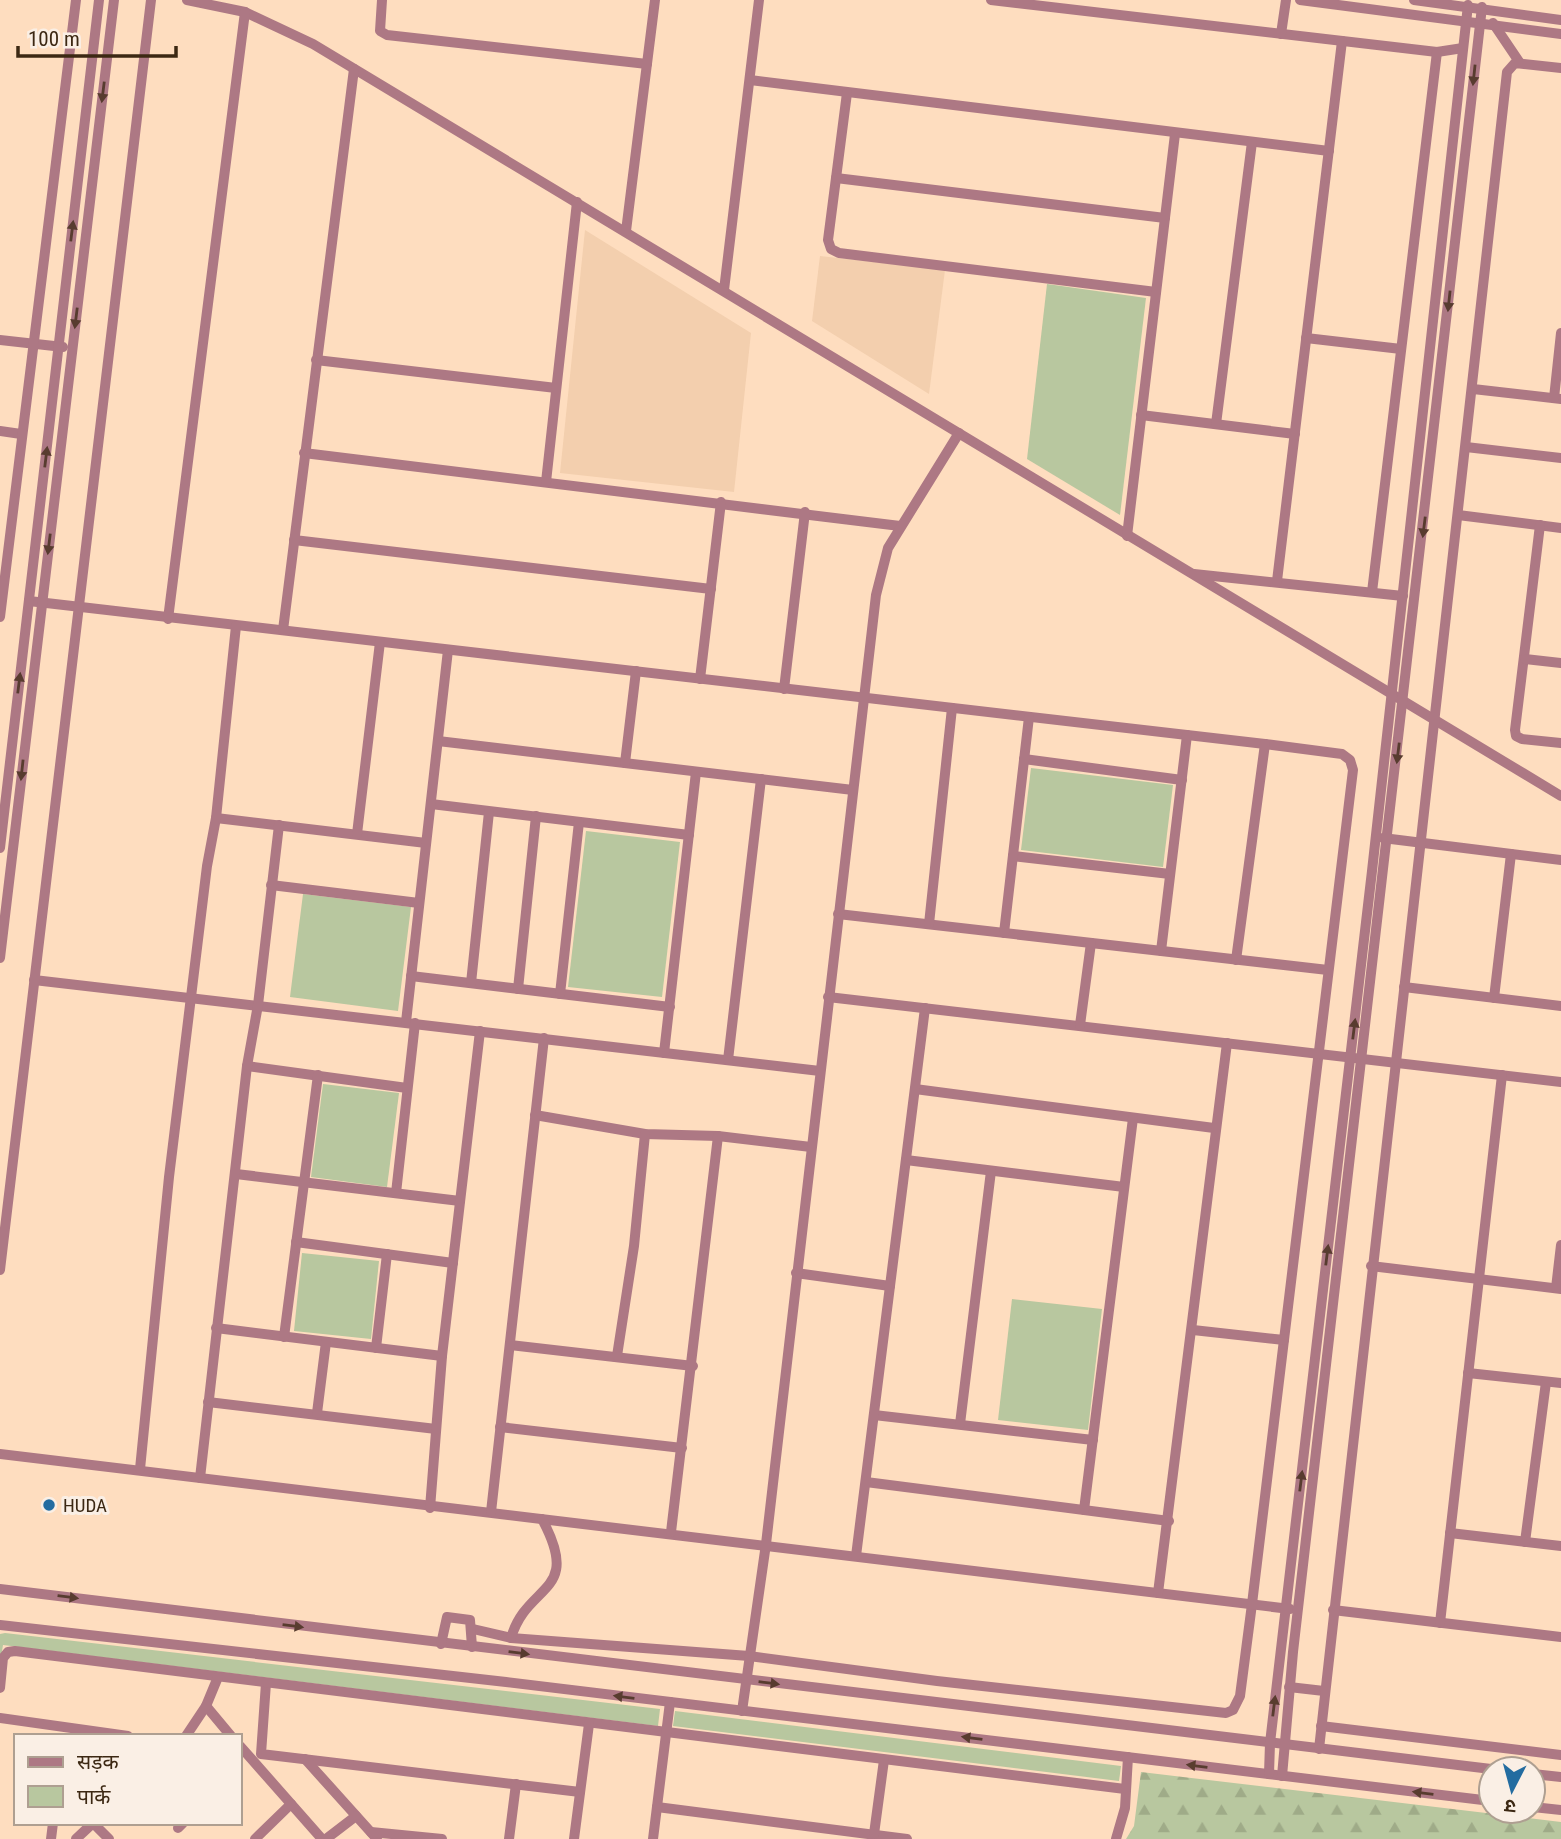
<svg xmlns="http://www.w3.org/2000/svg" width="1561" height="1839" viewBox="0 0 1561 1839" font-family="'Roboto Condensed','Noto Sans Devanagari',sans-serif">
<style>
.built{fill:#f3cfae}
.forest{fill:url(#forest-firs)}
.park{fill:#b8c79f}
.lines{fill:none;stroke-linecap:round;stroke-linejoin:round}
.minor{stroke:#ad7884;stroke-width:10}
.oneway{fill:#583c2f}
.poi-dot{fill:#236ca0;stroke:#faefe5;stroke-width:2.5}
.labels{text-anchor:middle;stroke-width:6;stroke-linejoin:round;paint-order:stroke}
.poi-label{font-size:19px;fill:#3c2813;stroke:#faefe5;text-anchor:start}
</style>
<defs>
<pattern id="forest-firs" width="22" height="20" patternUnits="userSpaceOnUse" patternTransform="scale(1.75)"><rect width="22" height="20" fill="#b8c79f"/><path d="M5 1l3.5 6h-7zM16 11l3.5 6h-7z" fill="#9fab88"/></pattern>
</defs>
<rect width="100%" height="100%" fill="#feddbf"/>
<!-- built -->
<g class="built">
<path d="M585 230 751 333 734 492 560 473Z"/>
<path d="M820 256 945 270 929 394 812 321Z"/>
</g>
<!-- forest -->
<path class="forest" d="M1141 1772 1561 1822V1839H1126L1134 1826Z"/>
<!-- park -->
<g class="park">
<path d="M1047 284 1146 298 1120 515 1027 459Z"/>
<path d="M1031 768 1173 785 1163 867 1021 850Z"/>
<path d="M586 831 680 842 662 997 568 987Z"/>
<path d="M303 894 411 907 398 1011 290 997Z"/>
<path d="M323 1084 399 1093 387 1187 311 1177Z"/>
<path d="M302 1253 379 1261 371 1339 294 1331Z"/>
<path d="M1012 1299 1102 1309 1088 1430 998 1420Z"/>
<path d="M5 1633 660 1709 658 1726 3 1645 0 1663V1634Z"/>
<path d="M675 1711 1121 1766 1119 1781 673 1726Z"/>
</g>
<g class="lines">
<!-- minor -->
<g class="minor">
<path d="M187 0 245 12 313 44 1561 796"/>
<path d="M382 0 380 31 387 35 647 64"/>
<path d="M991 0 1437 52 1463 48"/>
<path d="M1300 0 1561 34"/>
<path d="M1414 0 1561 20"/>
<path d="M1493 23 1520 63"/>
<path d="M1281 34 1286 0"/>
<path d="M750 80 1329 151"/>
<path d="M847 93 828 240 831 249 839 253 1156 292"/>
<path d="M836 178 1165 218"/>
<path d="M626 231 655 0"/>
<path d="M724 290 759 0"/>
<path d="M1306 338 1401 349"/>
<path d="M0 340 63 347"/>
<path d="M316 360 556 388"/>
<path d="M1473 389 1561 399"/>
<path d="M1554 398 1561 333"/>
<path d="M1141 415 1295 434"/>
<path d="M1216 424 1252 142"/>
<path d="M0 431 21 434"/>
<path d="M1466 447 1561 458"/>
<path d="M304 453 900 526"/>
<path d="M546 482 577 202"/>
<path d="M1458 515 1561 528"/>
<path d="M1540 525 1515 730 1516 736 1522 739 1561 743"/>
<path d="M1127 536 1175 134"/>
<path d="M294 540 711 589"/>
<path d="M1194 574 1403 596"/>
<path d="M1277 581 1342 41"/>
<path d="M1372 592 1437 52"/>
<path d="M29 601 1265 744 1342 754 1350 760 1353 770 1252 1604 1240 1696 1233 1710 1226 1713 937 1681 749 1656 511 1638 473 1629"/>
<path d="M0 617 76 0"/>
<path d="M168 619 245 12"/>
<path d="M283 630 354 69"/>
<path d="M1525 659 1561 663"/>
<path d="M700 679 721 502"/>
<path d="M784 689 805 512"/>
<path d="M438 741 853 790"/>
<path d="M1024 759 1182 780"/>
<path d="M625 763 636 671"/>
<path d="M431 804 689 835"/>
<path d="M216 818 426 843"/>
<path d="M357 834 380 642"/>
<path d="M1383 838 1561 860"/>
<path d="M0 848 99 0"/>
<path d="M1013 856 1170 874"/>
<path d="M271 885 419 903"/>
<path d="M838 914 1328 970"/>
<path d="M929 924 952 708"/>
<path d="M1004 933 1029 717"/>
<path d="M1161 951 1187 735"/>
<path d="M0 958 114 0"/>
<path d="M1236 960 1265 744"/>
<path d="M411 976 670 1007"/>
<path d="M34 980 820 1071"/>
<path d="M471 983 489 812"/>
<path d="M1404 987 1561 1006"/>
<path d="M518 989 536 816"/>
<path d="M560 994 579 822"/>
<path d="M828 997 1561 1082"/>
<path d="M1494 998 1511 854"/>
<path d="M406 1022 448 650"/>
<path d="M1080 1025 1091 943"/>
<path d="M664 1053 696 772"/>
<path d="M728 1060 761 779"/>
<path d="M247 1066 407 1088"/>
<path d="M915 1089 1214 1128"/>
<path d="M535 1115 645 1134 718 1136 811 1147"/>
<path d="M906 1160 1124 1187"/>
<path d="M236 1174 460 1201"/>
<path d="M396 1193 415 1023"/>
<path d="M296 1242 453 1263"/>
<path d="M1371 1266 1561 1289"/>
<path d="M0 1270 151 0"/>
<path d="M796 1273 890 1286"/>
<path d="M1556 1288 1561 1245"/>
<path d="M216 1328 442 1356"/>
<path d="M1193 1330 1284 1340"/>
<path d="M284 1337 318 1075"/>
<path d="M510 1345 693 1366"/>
<path d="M376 1348 387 1254"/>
<path d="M617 1356 634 1246 645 1134"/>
<path d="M1468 1373 1561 1383"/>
<path d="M208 1402 436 1429"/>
<path d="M317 1413 326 1342"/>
<path d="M874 1415 1093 1440"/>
<path d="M960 1424 991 1171"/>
<path d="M500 1427 682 1448"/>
<path d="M0 1454 1290 1609"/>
<path d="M140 1469 169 1177 207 866 216 818 236 626"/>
<path d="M200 1478 247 1066 258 1005 279 825"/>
<path d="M866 1482 1169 1521"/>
<path d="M430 1508 442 1356 480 1031"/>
<path d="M1084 1510 1133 1118"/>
<path d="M491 1512 544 1038"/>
<path d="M671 1532 718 1136"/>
<path d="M1450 1533 1561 1546"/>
<path d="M1525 1542 1546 1382"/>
<path d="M856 1556 925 1008"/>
<path d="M0 1589 1491 1769"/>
<path d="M1158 1593 1227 1043"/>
<path d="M1333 1610 1561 1637"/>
<path d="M1440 1623 1502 1075"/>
<path d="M0 1625 506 1682 1491 1801"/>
<path d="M511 1638C527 1582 583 1595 542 1519"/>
<path d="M441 1644 447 1617 470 1620 472 1647"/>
<path d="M266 1683 261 1754 580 1792"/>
<path d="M1289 1687 1324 1691"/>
<path d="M0 1688 3 1658 8 1652 15 1651 1125 1789"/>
<path d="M206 1706 231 1736"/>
<path d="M742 1711 766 1544 876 595 888 548 959 433"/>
<path d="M0 1718 128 1736"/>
<path d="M1321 1726 1561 1755"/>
<path d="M186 1736 206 1706 218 1677"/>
<path d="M240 1746 322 1839"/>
<path d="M1319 1749 1507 72 1515 63 1561 68"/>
<path d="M305 1759 377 1839"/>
<path d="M1269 1774 1270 1743 1372 871 1468 5"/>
<path d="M1533 1774 1561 1777"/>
<path d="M1282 1776 1293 1652 1482 7"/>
<path d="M657 1807 907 1839"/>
<path d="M1533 1807 1561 1810"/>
<path d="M178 1828 183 1823"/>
<path d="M371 1832 442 1839"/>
<path d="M874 1834 884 1760"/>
<path d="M51 1839 53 1823"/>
<path d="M76 1839 93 1823 109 1839"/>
<path d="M255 1839 291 1804"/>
<path d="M326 1839 356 1816"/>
<path d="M509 1839 516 1784"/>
<path d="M574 1839 589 1724"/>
<path d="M653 1839 670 1702"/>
<path d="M1116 1839 1125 1808 1128 1757"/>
</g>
</g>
<!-- one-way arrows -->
<defs><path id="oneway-solid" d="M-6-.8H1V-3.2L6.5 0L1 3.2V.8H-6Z" transform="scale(1.75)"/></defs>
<g class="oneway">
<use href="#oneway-solid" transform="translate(1474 75) rotate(96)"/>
<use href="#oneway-solid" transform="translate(103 92) rotate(97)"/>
<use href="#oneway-solid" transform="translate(72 231) rotate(-83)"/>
<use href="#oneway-solid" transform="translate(1449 301) rotate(96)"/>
<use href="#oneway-solid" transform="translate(76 318) rotate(97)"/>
<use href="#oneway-solid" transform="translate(46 457) rotate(-83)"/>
<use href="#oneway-solid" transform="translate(1424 527) rotate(97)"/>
<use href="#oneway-solid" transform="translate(49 544) rotate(97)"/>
<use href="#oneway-solid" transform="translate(19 683) rotate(-83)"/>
<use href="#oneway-solid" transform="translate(1398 753) rotate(97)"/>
<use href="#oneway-solid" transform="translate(22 770) rotate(96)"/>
<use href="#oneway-solid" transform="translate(1354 1029) rotate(-83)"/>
<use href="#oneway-solid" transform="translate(1327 1255) rotate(-83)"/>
<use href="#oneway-solid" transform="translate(1301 1481) rotate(-83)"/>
<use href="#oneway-solid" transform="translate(68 1597) rotate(7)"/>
<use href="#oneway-solid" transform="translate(293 1626) rotate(7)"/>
<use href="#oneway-solid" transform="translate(519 1653) rotate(7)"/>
<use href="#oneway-solid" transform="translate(769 1683) rotate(7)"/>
<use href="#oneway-solid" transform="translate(624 1697) rotate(-173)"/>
<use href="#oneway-solid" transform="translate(1274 1706) rotate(-83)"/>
<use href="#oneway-solid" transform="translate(972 1738) rotate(-173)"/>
<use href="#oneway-solid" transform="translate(1197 1766) rotate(-173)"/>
<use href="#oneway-solid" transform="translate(1423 1793) rotate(-173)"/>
</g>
<!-- markers -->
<circle class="poi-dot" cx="49" cy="1505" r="7"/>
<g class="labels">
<!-- poi labels -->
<g class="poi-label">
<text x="63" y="1512">HUDA</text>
</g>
</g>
<!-- legend -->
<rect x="14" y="1734" width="228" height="91" fill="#faefe5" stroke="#ae9f91" stroke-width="2"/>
<rect x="28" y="1757" width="35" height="10" fill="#ad7884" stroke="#ae9f91" stroke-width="2"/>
<text x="77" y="1769" font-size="21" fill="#3c2813">सड़क</text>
<rect x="28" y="1786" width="35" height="21" fill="#b8c79f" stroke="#ae9f91" stroke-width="2"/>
<text x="77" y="1804" font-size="21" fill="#3c2813">पार्क</text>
<!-- north arrow -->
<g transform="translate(1512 1790) rotate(186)"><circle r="33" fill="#faefe5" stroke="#ae9f91" stroke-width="2"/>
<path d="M0-5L12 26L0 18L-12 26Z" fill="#236ca0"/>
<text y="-10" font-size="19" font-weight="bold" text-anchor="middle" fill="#3c2813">उ</text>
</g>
<!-- scale -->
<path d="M18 46v10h158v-10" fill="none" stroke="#3c2813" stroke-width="3.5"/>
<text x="28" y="46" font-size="21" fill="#3c2813" stroke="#faefe5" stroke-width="5" paint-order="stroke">100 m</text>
</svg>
